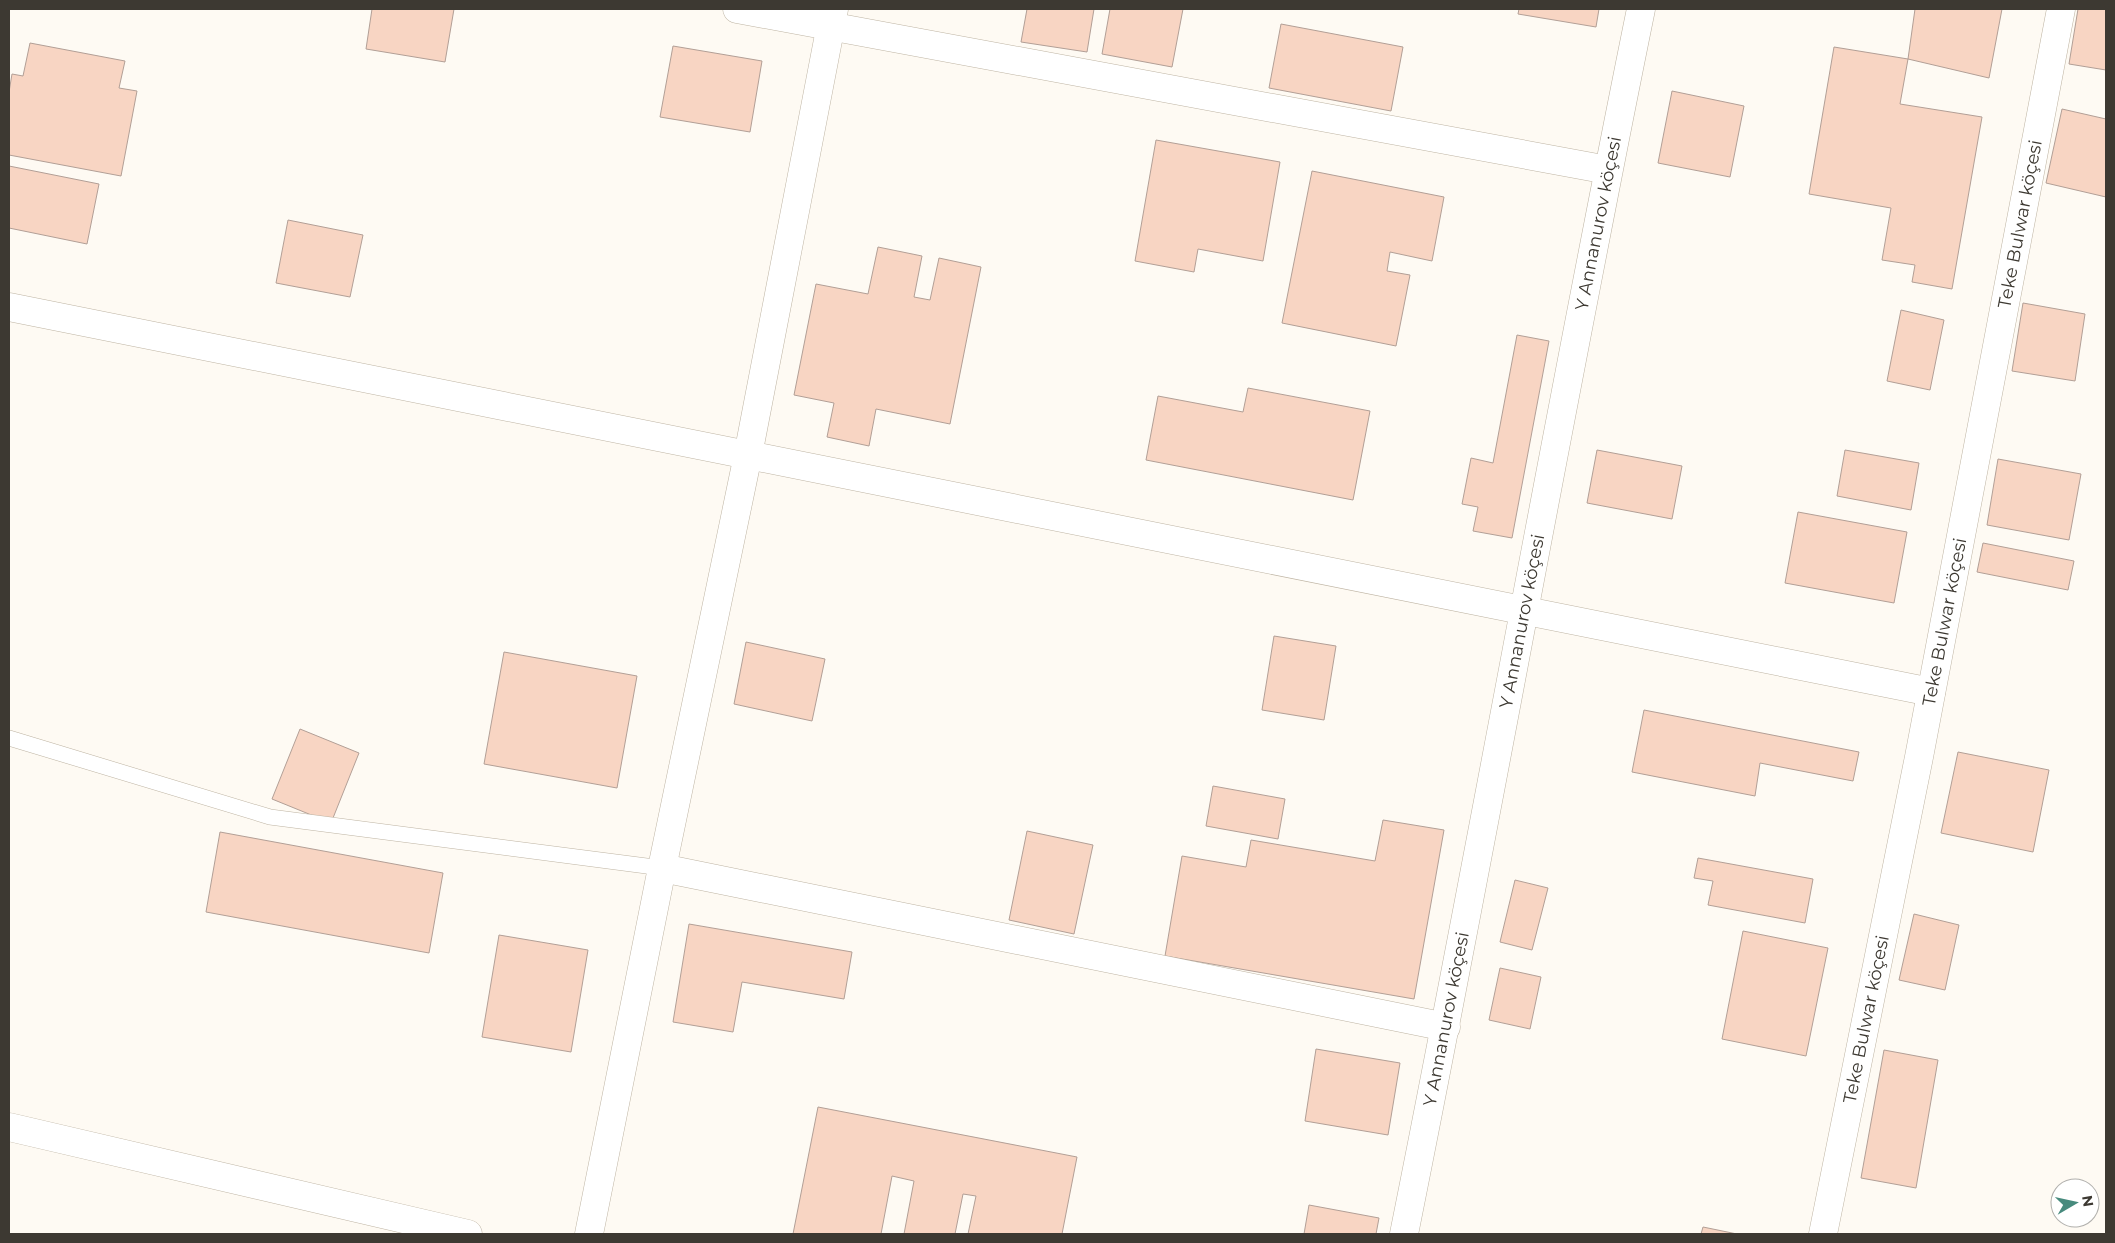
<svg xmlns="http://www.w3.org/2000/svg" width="2115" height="1243" viewBox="0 0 2115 1243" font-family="Montserrat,sans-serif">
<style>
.building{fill:#f8d5c3;stroke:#b29f96}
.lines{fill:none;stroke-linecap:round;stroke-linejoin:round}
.lane-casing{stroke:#beb4a3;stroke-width:16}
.street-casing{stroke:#beb4a3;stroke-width:29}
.lane{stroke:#fff;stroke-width:15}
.street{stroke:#fff;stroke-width:28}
.labels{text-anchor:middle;stroke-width:5;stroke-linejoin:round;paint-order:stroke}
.street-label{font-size:18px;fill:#3d3932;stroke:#fff}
</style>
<rect width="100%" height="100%" fill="#fefaf3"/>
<!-- building -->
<g class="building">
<path d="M372 9H454L445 62 366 49Z"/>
<path d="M1027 9H1094L1087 52 1021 42Z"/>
<path d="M1110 9H1183L1172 67 1102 54Z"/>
<path d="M1519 9H1599L1596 27 1518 14Z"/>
<path d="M1915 9H2002L1989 78 1908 59Z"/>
<path d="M2078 9H2106V70L2069 64Z"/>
<path d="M1281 24 1403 47 1391 111 1269 88Z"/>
<path d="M30 43 125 61 119 88 137 91 121 176 9 155V92L12 74 23 76Z"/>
<path d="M673 46 762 61 750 132 660 117Z"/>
<path d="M1834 47 1908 59 1900 104 1982 117 1952 289 1912 282 1915 265 1882 260 1891 208 1809 194Z"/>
<path d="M1672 91 1744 106 1730 177 1658 163Z"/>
<path d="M2062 109 2106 119V197L2046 183Z"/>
<path d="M1156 140 1280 162 1263 261 1198 249 1194 272 1135 261Z"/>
<path d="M9 166 99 184 87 244 9 228Z"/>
<path d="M1312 171 1444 197 1432 261 1390 252 1387 271 1410 275 1396 346 1282 323Z"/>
<path d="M288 220 363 235 350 297 276 283Z"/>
<path d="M878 247 922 256 914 297 930 300 939 258 981 267 950 424 876 409 869 446 827 437 834 403 794 395 816 284 868 294Z"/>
<path d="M2023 303 2085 314 2075 381 2012 371Z"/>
<path d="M1901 310 1944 320 1930 390 1887 381Z"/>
<path d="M1517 335 1549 341 1512 538 1473 531 1478 507 1462 504 1471 458 1493 463Z"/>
<path d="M1248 388 1370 411 1353 500 1146 460 1158 396 1243 412Z"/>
<path d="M1597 450 1682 466 1672 519 1587 503Z"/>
<path d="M1845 450 1919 463 1911 510 1837 496Z"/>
<path d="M1998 459 2081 474 2069 540 1987 525Z"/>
<path d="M1798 512 1907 532 1894 603 1785 583Z"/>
<path d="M1983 543 2074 561 2068 590 1977 572Z"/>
<path d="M1274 636 1336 646 1324 720 1262 710Z"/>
<path d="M746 642 825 659 812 721 734 704Z"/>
<path d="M504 652 637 676 617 788 484 764Z"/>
<path d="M1644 710 1859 752 1853 781 1760 763 1755 796 1632 772Z"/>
<path d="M300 729 359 753 331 823 272 799Z"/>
<path d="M1958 752 2049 770 2033 852 1941 833Z"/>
<path d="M1213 786 1285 799 1278 839 1206 826Z"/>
<path d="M1383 820 1444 830 1414 999 1165 956 1182 856 1246 867 1251 840 1375 861Z"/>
<path d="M1027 831 1093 845 1074 934 1009 920Z"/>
<path d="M220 832 443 873 429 953 206 912Z"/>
<path d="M1698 858 1813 879 1805 923 1708 905 1713 881 1694 878Z"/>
<path d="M1515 880 1548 888 1532 950 1500 942Z"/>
<path d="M1914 914 1959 925 1945 990 1899 980Z"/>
<path d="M689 924 852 952 844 999 742 982 733 1032 673 1022Z"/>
<path d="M1743 931 1828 948 1806 1056 1722 1039Z"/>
<path d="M499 935 588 950 571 1052 482 1037Z"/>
<path d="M1500 968 1541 977 1530 1029 1489 1020Z"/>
<path d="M1316 1049 1400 1063 1388 1135 1305 1121Z"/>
<path d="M1884 1050 1938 1060 1916 1188 1861 1178Z"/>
<path d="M818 1107 1077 1157 1062 1234H968L976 1196 963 1194 955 1234H904L914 1181 892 1176 881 1234H793Z"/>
<path d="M1309 1205 1379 1218 1376 1234H1304Z"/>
<path d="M1703 1227 1737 1234H1701Z"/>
</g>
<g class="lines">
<defs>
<path id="lane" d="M9 738 270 817 662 868"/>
<g id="street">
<path d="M737 9 1608 170"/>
<path d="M9 307 1931 692"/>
<path d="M662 868 1446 1027"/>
<path d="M9 1127 468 1234"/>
<path d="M589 1234 662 868 748 455 834 9"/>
<path id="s1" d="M1404 1234C1486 826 1558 416 1641 9"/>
<path id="s2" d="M1823 1234 1919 757 2061 9"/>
</g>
</defs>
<!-- lane casing -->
<use href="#lane" class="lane-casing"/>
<!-- street casing -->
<use href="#street" class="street-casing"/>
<!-- lane -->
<use href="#lane" class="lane"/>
<!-- street -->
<use href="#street" class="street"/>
</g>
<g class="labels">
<!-- street labels -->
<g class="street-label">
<text dy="6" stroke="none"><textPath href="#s1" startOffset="1029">Y Annanurov köçesi</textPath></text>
<text dy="6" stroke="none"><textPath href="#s2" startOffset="1029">Teke Bulwar köçesi</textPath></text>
<text dy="6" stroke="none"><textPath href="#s1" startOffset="624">Y Annanurov köçesi</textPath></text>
<text dy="6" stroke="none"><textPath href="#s2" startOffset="624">Teke Bulwar köçesi</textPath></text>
<text dy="6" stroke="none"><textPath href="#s1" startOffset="219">Y Annanurov köçesi</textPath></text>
<text dy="6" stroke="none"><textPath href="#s2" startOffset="219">Teke Bulwar köçesi</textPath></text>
</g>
</g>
<!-- border -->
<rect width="2115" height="1243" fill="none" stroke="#3d3932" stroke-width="20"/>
<!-- north arrow -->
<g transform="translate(2075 1203) rotate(81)"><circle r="24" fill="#ffffff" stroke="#b1b0ad"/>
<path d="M0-4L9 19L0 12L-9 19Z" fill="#478a7d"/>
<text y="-8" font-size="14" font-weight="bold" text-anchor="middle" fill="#3d3932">N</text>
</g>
</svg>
